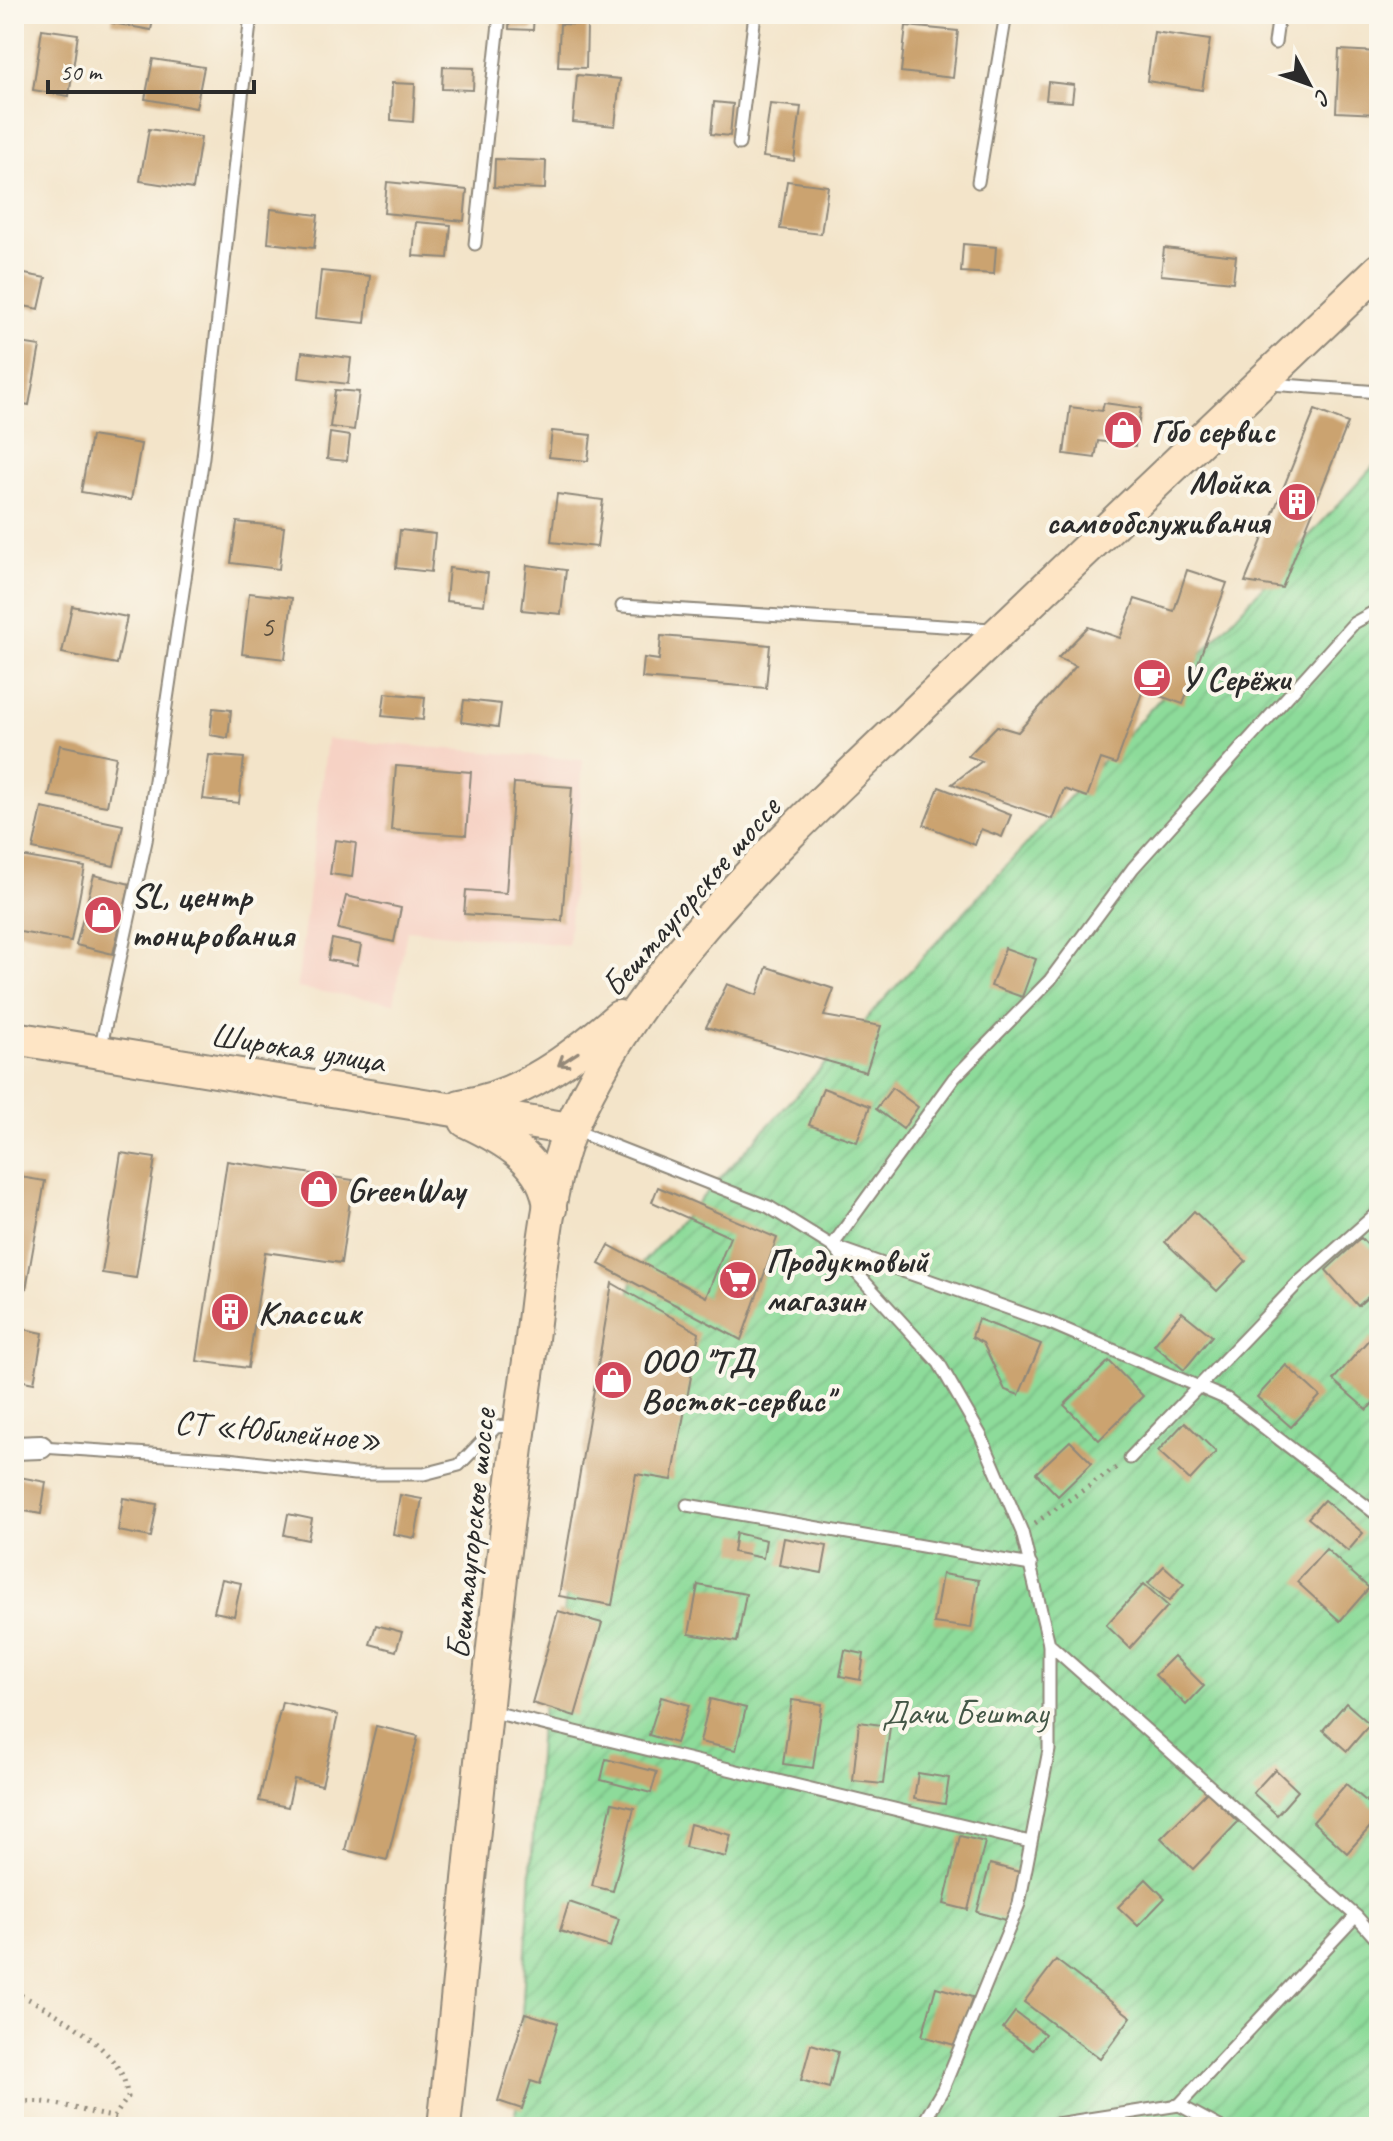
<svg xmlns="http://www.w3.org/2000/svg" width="1393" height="2141" viewBox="0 0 1393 2141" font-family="Caveat,sans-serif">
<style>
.built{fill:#f6d2c4}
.garden{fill:url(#garden-furrows);stroke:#5c8362;stroke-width:2}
.building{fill:#cba370}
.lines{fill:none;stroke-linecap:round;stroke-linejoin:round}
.lane-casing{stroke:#8f887a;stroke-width:15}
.street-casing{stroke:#8f887a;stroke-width:26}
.secondary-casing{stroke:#8f887a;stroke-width:36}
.path{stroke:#8f887a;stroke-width:5;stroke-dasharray:2 6;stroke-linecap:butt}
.lane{stroke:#fff;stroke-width:11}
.street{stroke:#fff;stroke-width:22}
.secondary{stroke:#fee5c5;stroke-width:32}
.oneway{stroke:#948878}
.labels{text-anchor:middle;stroke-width:8;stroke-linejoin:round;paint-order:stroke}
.number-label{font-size:30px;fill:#53493c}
.poi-label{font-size:34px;font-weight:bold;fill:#2b2b2b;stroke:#fbf7ec;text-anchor:start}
.street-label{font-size:34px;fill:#2b2b2b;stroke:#fbf7ec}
.park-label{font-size:34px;fill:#445747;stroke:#fbf7ec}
</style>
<defs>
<pattern id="garden-furrows" width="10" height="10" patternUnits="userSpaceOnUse" patternTransform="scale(2)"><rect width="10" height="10" fill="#8ddb9a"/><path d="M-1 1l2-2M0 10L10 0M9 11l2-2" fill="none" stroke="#7abc85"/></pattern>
</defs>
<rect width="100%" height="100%" fill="#fbf7ec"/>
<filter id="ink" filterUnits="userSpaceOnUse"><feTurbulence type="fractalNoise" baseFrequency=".0125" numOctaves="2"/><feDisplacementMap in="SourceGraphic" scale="16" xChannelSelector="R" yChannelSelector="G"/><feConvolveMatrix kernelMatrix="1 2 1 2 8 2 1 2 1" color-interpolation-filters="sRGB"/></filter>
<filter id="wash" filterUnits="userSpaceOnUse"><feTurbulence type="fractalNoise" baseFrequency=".006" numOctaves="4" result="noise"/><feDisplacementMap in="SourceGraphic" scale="32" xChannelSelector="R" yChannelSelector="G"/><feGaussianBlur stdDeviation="1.8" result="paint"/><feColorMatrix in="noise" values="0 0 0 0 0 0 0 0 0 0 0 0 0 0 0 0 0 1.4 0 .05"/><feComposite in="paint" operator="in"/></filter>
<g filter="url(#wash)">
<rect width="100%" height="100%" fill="#f3e4c9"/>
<!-- built -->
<path class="built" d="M327 739 583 760 568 945 407 930 394 1003 297 988Z"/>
<!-- garden -->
<path class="garden" d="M1379 460V2127H515L540 1724 634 1272Z"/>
<g id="blocks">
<!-- building -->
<g class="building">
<path d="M113 14H154L151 30 112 23Z"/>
<path d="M510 14H534L533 30 509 29Z"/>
<path d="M560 24 587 25 586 68 558 67Z"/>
<path d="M906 26 958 31 953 78 901 72Z"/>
<path d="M42 29 78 34 69 96 33 90Z"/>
<path d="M1154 32 1210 40 1202 90 1147 81Z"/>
<path d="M1339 50 1379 52V114L1336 112Z"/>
<path d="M153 59 204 67 196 108 145 99Z"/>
<path d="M443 67 474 68 473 90 442 89Z"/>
<path d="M577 75 620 79 615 126 573 122Z"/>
<path d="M1048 82 1074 85 1072 102 1046 100Z"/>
<path d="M392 83 415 84 413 122 391 120Z"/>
<path d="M714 102 733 104 730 136 711 134Z"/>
<path d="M770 104 801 107 794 161 763 157Z"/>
<path d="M149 129 201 137 193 189 140 181Z"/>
<path d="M495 159 546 161 545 189 494 187Z"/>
<path d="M787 181 828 186 821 234 780 229Z"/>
<path d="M387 182 467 190 464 221 384 213Z"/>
<path d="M271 209 318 215 314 248 268 243Z"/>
<path d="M416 222 451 225 448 258 413 256Z"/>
<path d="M963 244 996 247 994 274 961 272Z"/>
<path d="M1164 248 1236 256 1233 282 1161 275Z"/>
<path d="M321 271 370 276 365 323 316 318Z"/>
<path d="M14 272 46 278 39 309 14 304Z"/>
<path d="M14 342 40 346 29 405 14 402Z"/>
<path d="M302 352 351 358 348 384 299 378Z"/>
<path d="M335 390 359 392 354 430 330 427Z"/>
<path d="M1104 403 1141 408 1135 446 1098 441 1095 458 1064 454 1070 407 1102 411Z"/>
<path d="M1315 410 1348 423 1282 588 1245 582Z"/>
<path d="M552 431 591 435 588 461 549 457Z"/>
<path d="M330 433 350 436 347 461 327 459Z"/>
<path d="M91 436 141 444 131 500 81 492Z"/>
<path d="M557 494 603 500 597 547 551 542Z"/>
<path d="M237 522 284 527 279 569 231 563Z"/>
<path d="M400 530 435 534 431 572 396 568Z"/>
<path d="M527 565 566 570 561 614 522 610Z"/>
<path d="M449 568 488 573 484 605 446 601Z"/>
<path d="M1187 570 1227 583 1183 704 1143 690 1116 764 1101 759 1087 797 1064 789 1052 819 952 784 982 761 968 756 997 726 1018 732 1076 666 1058 658 1088 627 1120 638 1135 599 1174 611Z"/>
<path d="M249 593 292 598 285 659 242 654Z"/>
<path d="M72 606 127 617 117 664 62 653Z"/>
<path d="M661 636 770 645 766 688 642 678 644 658 659 660Z"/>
<path d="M385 693 425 697 423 720 382 716Z"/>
<path d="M464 700 501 704 498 727 461 722Z"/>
<path d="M213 708 231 710 228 738 210 735Z"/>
<path d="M60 745 116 757 107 806 49 796Z"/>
<path d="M209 755 244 758 239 803 203 799Z"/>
<path d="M396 766 471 772 466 835 391 830Z"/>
<path d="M514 783 572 787 562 921 464 914 466 890 506 893Z"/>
<path d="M939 787 1011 815 1002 837 981 829 975 845 924 825Z"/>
<path d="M42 808 123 825 114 866 33 849Z"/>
<path d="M335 840 356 843 352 877 330 874Z"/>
<path d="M14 855 85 867 71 941 14 931Z"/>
<path d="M94 875 130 884 113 954 76 945Z"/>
<path d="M346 896 401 908 394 942 338 929Z"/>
<path d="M332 939 361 945 357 965 328 960Z"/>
<path d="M1005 948 1036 959 1022 997 991 986Z"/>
<path d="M767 967 834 989 824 1016 881 1026 866 1072 706 1027 727 984 757 995Z"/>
<path d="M823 1088 870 1106 857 1142 809 1125Z"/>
<path d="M892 1088 918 1107 903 1129 876 1109Z"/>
<path d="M121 1153 155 1158 136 1278 102 1273Z"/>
<path d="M227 1161 353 1180 341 1263 265 1252 248 1368 197 1361Z"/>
<path d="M14 1176 45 1181 26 1289 14 1287Z"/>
<path d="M658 1187 777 1238 741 1340 599 1264 609 1245 706 1297 730 1237 652 1202Z"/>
<path d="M1194 1211 1246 1261 1217 1291 1165 1242Z"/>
<path d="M1361 1238 1379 1257V1287L1358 1306 1326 1270Z"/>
<path d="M612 1283 699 1333 672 1480 636 1474 612 1605 559 1596Z"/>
<path d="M1182 1312 1212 1336 1184 1370 1154 1345Z"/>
<path d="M978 1319 1041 1344 1019 1395 1005 1390 983 1343 972 1337Z"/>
<path d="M14 1327 43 1333 34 1383 14 1379Z"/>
<path d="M1371 1337 1379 1344V1396L1367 1410 1333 1380Z"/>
<path d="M1109 1361 1143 1396 1099 1440 1064 1405Z"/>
<path d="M1286 1365 1320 1396 1291 1427 1257 1397Z"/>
<path d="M1185 1422 1216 1452 1190 1480 1158 1451Z"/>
<path d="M1070 1441 1092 1463 1058 1496 1036 1473Z"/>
<path d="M14 1476 46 1482 41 1514 14 1509Z"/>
<path d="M400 1495 422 1499 415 1538 393 1534Z"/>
<path d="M123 1498 157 1504 151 1537 118 1531Z"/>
<path d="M1324 1500 1363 1533 1348 1551 1308 1518Z"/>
<path d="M288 1514 312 1519 308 1540 284 1535Z"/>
<path d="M736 1533 766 1540 763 1558 733 1552Z"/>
<path d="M784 1538 827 1546 822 1573 779 1565Z"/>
<path d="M1326 1549 1369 1588 1340 1621 1297 1582Z"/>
<path d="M1164 1566 1184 1584 1169 1601 1148 1583Z"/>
<path d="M942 1574 979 1580 971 1628 934 1623Z"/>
<path d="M222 1579 241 1583 234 1616 214 1612Z"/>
<path d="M1144 1584 1168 1606 1130 1648 1106 1625Z"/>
<path d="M698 1585 746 1594 737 1642 689 1634Z"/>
<path d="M558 1611 602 1623 575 1716 532 1703Z"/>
<path d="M376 1625 402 1632 396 1651 370 1644Z"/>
<path d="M845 1650 864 1654 860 1680 840 1676Z"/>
<path d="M1174 1656 1204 1686 1186 1705 1155 1675Z"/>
<path d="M661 1697 689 1705 676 1743 649 1735Z"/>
<path d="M710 1699 746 1708 736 1750 700 1742Z"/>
<path d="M792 1700 822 1704 813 1768 783 1764Z"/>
<path d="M282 1702 338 1715 322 1785 294 1779 288 1807 259 1801Z"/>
<path d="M1346 1703 1370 1724 1347 1751 1323 1730Z"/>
<path d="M859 1722 890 1726 883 1784 853 1781Z"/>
<path d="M376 1726 418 1736 387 1860 345 1850Z"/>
<path d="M606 1759 657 1772 651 1793 601 1780Z"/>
<path d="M1275 1769 1298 1791 1277 1815 1253 1793Z"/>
<path d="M918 1773 949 1778 945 1804 914 1799Z"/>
<path d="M1346 1784 1379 1812V1817L1347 1853 1313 1822Z"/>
<path d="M1207 1792 1238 1822 1193 1869 1161 1838Z"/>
<path d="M612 1803 634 1808 613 1891 592 1886Z"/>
<path d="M690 1824 731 1835 726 1857 685 1847Z"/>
<path d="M960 1836 985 1842 968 1910 944 1904Z"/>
<path d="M990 1864 1023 1873 1010 1921 977 1912Z"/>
<path d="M1146 1879 1165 1898 1138 1926 1118 1907Z"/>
<path d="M569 1902 619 1919 610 1947 560 1931Z"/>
<path d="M1056 1960 1131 2017 1100 2059 1024 2002Z"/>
<path d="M936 1987 972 1997 958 2046 922 2036Z"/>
<path d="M1015 2012 1045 2034 1033 2050 1003 2028Z"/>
<path d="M525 2013 558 2023 540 2084 531 2081 522 2109 498 2101Z"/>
<path d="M811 2044 838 2052 829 2088 801 2080Z"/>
</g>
</g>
</g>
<g filter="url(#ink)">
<use href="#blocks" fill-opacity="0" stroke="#8f887a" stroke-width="2"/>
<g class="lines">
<defs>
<g id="lane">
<path d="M1275 43 1279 14"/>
<path d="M739 144 755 14"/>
<path d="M978 182 1006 14"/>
<path d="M475 244 500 14"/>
<path d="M1270 384 1379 392"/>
<path d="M622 606 992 629"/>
<path d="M1379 609 1354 623 1133 868 1050 980 954 1078 832 1246 1050 1323 1227 1399 1379 1516"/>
<path d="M100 1050 146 841 203 457 251 14"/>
<path d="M571 1129 769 1207 832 1246 939 1363 981 1436 1022 1532 1049 1644V1750L1019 1904 943 2089 921 2127"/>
<path d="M41 1447 228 1459 354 1474H424L459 1465 496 1427 518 1425"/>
<path d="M1130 1458 1299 1282 1379 1211"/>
<path d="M687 1505 1031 1565"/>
<path d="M1049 1644 1356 1916 1379 1942"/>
<path d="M489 1711 1030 1842"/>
<path d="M1179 2105 1356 1916"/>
<path d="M923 2125 959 2127"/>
<path d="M1037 2127 1179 2105 1220 2127"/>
</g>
<path id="street" d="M14 1448 41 1447"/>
<g id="secondary">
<path d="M14 1038 570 1129"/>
<path d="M460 1106C523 1096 572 1058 619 1017"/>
<path d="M466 1121C504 1139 547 1162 550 1209"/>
<path d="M444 2127C471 1872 492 1615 529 1361 539 1292 545 1184 573 1123 648 956 795 829 925 703 1075 558 1228 415 1379 270"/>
</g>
</defs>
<!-- lane casing -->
<use href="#lane" class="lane-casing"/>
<!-- street casing -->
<use href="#street" class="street-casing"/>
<!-- secondary casing -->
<use href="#secondary" class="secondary-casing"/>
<!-- path -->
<g class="path">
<path d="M1035 1523 1116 1468"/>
<path d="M14 1992C51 2009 100 2037 121 2073 125 2079 126 2090 128 2097L114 2117C81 2113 47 2095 14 2104"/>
</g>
<!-- lane -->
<use href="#lane" class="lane"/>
<!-- street -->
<use href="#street" class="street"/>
<!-- secondary -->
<use href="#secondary" class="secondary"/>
</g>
<!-- one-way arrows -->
<defs><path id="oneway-shaft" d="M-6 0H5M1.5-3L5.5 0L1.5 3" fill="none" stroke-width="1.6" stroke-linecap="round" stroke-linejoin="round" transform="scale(2)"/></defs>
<use class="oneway" href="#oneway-shaft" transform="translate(568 1059) rotate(147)"/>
</g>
<!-- icons -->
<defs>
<symbol id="shop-disc" viewBox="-11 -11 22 22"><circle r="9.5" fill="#d1495b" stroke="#fbf7ec"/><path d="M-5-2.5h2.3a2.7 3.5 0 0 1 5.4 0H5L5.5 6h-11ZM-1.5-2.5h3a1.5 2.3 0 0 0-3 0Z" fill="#fff"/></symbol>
<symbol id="building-disc" viewBox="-11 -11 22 22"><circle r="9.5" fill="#d1495b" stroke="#fbf7ec"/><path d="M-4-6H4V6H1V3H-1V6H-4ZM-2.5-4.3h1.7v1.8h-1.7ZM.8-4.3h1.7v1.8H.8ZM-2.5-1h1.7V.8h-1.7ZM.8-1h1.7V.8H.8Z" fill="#fff"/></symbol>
<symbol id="cafe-disc" viewBox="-11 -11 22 22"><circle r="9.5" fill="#d1495b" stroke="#fbf7ec"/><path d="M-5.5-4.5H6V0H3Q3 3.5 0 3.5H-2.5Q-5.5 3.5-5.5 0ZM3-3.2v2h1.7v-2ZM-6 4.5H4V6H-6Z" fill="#fff"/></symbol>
<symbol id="supermarket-disc" viewBox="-11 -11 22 22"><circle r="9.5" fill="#d1495b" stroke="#fbf7ec"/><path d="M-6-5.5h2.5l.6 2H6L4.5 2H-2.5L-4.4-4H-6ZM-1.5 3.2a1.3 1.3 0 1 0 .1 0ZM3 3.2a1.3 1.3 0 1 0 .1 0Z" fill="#fff"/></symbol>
</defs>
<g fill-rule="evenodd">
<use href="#shop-disc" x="1101" y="408" width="44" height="44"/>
<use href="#building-disc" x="1275" y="480" width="44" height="44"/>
<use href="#cafe-disc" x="1130" y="656" width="44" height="44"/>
<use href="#shop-disc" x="81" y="893" width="44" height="44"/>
<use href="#shop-disc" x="297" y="1167" width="44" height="44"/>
<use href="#supermarket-disc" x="716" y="1258" width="44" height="44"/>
<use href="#building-disc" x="208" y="1290" width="44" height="44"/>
<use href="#shop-disc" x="591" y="1358" width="44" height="44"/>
</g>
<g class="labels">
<!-- number labels -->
<g class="number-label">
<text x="267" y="636">5</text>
</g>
<!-- poi labels -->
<g class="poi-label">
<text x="1151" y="442">Гбо cервис</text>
<text x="1269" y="494" text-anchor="end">Мойка<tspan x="1269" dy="39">самообслуживания</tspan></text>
<text x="1180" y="690">У Серёжи</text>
<text x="131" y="907">SL, центр<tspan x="131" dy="39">тонирования</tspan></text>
<text x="347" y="1201">GreenWay</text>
<text x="766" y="1272">Продуктовый<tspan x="766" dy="39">магазин</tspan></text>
<text x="258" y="1324">Классик</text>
<text x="641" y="1372">ООО "ТД<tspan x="641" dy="39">Восток-сервис"</tspan></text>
</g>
<!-- street labels -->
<g class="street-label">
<text transform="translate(690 896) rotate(-49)" y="12">Бештаугорское шоссе</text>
<text transform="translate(298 1047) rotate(9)" y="12">Широкая улица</text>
<text transform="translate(278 1430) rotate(5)" y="12">СТ «Юбилейное»</text>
<text transform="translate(470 1534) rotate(-84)" y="12">Бештаугорское шоссе</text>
</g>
<!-- park labels -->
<g class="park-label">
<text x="965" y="1724">Дачи Бештау</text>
</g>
</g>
<!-- margin -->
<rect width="1393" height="2141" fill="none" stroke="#fbf7ec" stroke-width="48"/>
<!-- north arrow -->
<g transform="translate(1309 84) rotate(131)" stroke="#fbf7ec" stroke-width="6" paint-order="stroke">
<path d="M0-6L14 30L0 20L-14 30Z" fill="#2b2b2b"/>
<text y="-12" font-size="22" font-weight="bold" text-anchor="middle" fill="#2b2b2b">С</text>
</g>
<!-- scale -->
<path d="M48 80v12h206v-12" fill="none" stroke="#2b2b2b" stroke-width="4"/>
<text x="60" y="80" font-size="24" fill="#2b2b2b" stroke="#fbf7ec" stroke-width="6" paint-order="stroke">50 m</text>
</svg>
